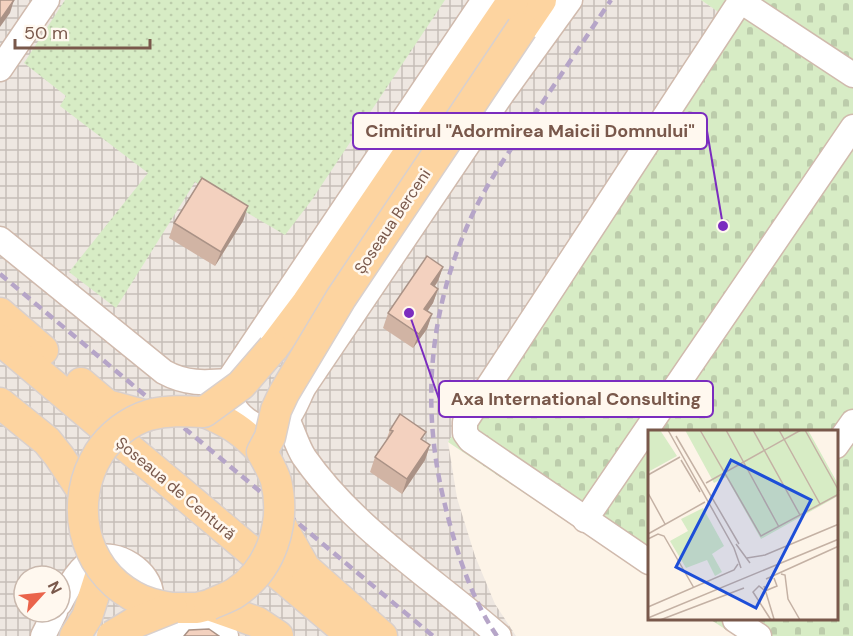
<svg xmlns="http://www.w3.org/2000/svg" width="853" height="636" viewBox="0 0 853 636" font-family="'DM Sans',sans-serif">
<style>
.industrial{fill:url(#industrial-grid);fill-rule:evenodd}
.grass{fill:url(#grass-dots)}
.cemetery{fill:url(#cemetery-stones)}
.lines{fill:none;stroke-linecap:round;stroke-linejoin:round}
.minor-casing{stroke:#d0baad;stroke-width:27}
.major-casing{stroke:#d9d0cd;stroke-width:33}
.minor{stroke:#fff;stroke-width:24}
.major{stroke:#fdd4a0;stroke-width:30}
.rail{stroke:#b6a5c8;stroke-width:4.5;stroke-dasharray:9 6;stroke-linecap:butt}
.major-bridge-casing{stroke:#d9d0cd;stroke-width:33;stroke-linecap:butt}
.major-bridge{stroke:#fdd4a0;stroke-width:30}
.wall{fill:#d1b4a4}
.shaded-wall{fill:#aa9286}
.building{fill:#f3d1bf;stroke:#aa9286;stroke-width:1.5}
.labels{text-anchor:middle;stroke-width:5;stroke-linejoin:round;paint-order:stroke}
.street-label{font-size:16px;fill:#79584b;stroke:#fff8ef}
.inset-road{fill:none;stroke:#c4b1a4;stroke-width:1.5}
.view{fill:#1d4ed8;fill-opacity:0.15;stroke:#1d4ed8;stroke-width:3}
.inset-edge{fill:none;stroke:#79584b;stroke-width:3}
.leader{fill:none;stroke:#7b2cbf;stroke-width:2}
.callout-dot{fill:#7b2cbf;stroke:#fff8ef;stroke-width:2}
.callout{fill:#fff8ef;stroke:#7b2cbf;stroke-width:2}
.callout-label{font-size:18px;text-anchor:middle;font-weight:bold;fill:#79584b}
</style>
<defs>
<pattern id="industrial-grid" width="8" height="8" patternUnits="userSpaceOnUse" patternTransform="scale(1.5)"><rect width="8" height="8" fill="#eee7e1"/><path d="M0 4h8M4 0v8" fill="none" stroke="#c6beb8"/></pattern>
<pattern id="grass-dots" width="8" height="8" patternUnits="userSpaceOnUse" patternTransform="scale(1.5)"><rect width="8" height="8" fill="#d7ecc5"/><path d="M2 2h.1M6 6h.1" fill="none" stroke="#bcccab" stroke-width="1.8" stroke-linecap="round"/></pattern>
<pattern id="cemetery-stones" width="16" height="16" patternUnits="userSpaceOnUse" patternTransform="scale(1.5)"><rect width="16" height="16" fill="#d7ecc5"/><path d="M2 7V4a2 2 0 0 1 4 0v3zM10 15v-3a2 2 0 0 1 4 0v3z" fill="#bcccab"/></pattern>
</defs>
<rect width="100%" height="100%" fill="#fdf4e8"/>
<!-- industrial -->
<path class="industrial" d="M0 0H701L731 20 448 442 457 498 475 556 495 604 516 636H0ZM24 576H60V612H24Z"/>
<!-- grass -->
<path class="grass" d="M65 0H445L311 201 285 235 195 182 116 308 69 272 148 173 60 106 66 96 24 63Z"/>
<!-- cemetery -->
<path class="cemetery" d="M701 0H853V636H736L711 620H836V432H649V577L448 442 730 20Z"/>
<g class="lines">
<defs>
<g id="minor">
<path d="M484 0 228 381C223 409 262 443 286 420 294 412 299 396 304 387L502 94 570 0"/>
<path d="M739 0 853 75"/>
<path d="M0 69 47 0"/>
<path d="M0 239 164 372C186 384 204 383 228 381"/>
<path d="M287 419C293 431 297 446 304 457 355 530 433 578 499 636"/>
<path d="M836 446 853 422"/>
<path d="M585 520 853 127"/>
<path d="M649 562 470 440 465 433V422L741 0"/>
<path d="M60 603C68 588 79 566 95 559 116 549 151 572 151 595 152 602 146 611 142 616"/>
<path d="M735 620 759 636"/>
<path d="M134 629 209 625 226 636"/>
<path d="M43 636 55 612"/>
</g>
<g id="major">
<path d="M522 28 541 0"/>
<path d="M0 313 43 350"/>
<path d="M0 340 352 636"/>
<path d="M273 348 307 303 513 0"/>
<path d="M81 383 107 405 147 416"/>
<path d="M0 403 47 441 59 456 83 492"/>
<path d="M204 412C229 422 243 431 262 452"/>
<path d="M279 522 305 568 382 636"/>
<path d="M172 608H197L209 605 257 622 278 636"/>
<path d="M75 636 87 617 102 570"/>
</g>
</defs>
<!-- minor casing -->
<use href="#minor" class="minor-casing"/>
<!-- major casing -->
<use href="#major" class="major-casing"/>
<!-- minor -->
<use href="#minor" class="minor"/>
<!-- major -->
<use href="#major" class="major"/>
<!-- rail -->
<g class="rail">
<path d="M0 274 433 636"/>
<path d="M497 636C470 597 455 547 444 501 421 406 429 312 469 222 485 186 508 153 530 121 557 81 584 40 611 0"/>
</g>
<defs>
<g id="major-bridge">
<path d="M209 605C217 601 227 598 235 593 272 569 286 522 276 481 273 471 267 461 262 452L270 437 276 410 284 393 341 298 522 28"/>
<path d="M172 608C158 606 145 603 133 596 81 567 69 501 99 453 110 436 129 421 149 415 168 410 185 411 204 412L241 385 273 348"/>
<path d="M112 636 132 624 172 608"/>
</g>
</defs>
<!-- major-bridge casing -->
<use href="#major-bridge" class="major-bridge-casing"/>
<!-- major-bridge -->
<use href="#major-bridge" class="major-bridge"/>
</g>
<!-- wall -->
<g class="wall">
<path d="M248 206 243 221 215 266 169 238 174 223Z"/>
<path d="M443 267 438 281 435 286 438 289 433 303 427 311 432 314 427 329 413 348 383 328 388 313Z"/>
<path d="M390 430 423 440 430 445 425 460 402 494 370 472 375 457 385 443Z"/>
</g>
<!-- shaded-wall -->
<g class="shaded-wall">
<path d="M14 0 10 13 0 27V20Z"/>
<path d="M248 206 243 221 215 266 221 252Z"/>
<path d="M443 267 438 281 426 299 431 284Z"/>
<path d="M438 289 433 303 419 324 424 309Z"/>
<path d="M432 314 427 329 413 348 419 334Z"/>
<path d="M430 445 425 460 402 494 407 479Z"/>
</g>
<!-- building -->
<g class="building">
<path d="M0 0H14L0 20Z"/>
<path d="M202 178 248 206 221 252 174 223Z"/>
<path d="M427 256 443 267 431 284 438 289 424 309 432 314 419 334 388 313Z"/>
<path d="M400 414 426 432 421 439 430 445 407 479 375 457 393 431 390 430Z"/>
<path d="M209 629 219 636H184L189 630Z"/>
</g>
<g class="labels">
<!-- street labels -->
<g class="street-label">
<text transform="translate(392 221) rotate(-56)" y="6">Șoseaua Berceni</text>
<text transform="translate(176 488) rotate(40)" y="6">Șoseaua de Centură</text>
</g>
</g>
<!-- overview -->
<g transform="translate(648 430)">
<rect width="190" height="190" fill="#fdf4e8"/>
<path d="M0 0H12L29 26 0 42ZM55 78 76 116 64 124 74 142 67 146 59 130 38 138 22 111 40 101 33 89Z" fill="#d7ecc5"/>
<path d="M37 0H160L190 54V66L113 109 78 47 66 53Z" fill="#d7ecc5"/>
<path class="inset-road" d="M20 0 86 118 93 138M52 0 113 106 191 64M78 0 131 97M105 0 152 85M131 0 172 74M157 0 191 61M28 6 91 114M33 30 52 62M0 45 32 27M58 53 153 0M0 63 17 94M0 104 57 72M0 109 10 104 16 106 46 158M88 114 102 133M99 128 117 125 191 94M133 144 137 145 140 169 152 190M118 149 191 116M116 156 126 189M116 160 111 156 105 162 123 190M117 161 129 156 126 148M0 177 86 140 90 134M0 188 191 109M12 190 96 158"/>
<path class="view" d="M83 30 163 70 108 178 28 137Z"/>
<rect width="190" height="190" class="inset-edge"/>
</g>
<!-- callouts -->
<path class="leader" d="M723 226L707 131M409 313L439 399"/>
<g class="callout-dot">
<circle cx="723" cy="226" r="6"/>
<circle cx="409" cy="313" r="6"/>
</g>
<g class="callout">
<rect x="353" y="113" width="354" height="36" rx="6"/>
<rect x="439" y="381" width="274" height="36" rx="6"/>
</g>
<g class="callout-label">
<text x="530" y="137">Cimitirul "Adormirea Maicii Domnului"</text>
<text x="576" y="405">Axa International Consulting</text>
</g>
<!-- north arrow -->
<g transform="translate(42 594) rotate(63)"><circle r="28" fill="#fff8ef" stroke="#c9b8ad" stroke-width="1.5"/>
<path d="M0-4.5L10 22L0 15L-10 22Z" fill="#ea644b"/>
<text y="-9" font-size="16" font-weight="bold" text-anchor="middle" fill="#79584b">N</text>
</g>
<!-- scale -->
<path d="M15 39v9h135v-9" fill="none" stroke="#79584b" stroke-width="3"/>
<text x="24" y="39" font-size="18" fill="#79584b" stroke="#fff8ef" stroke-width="4.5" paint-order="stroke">50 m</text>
</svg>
